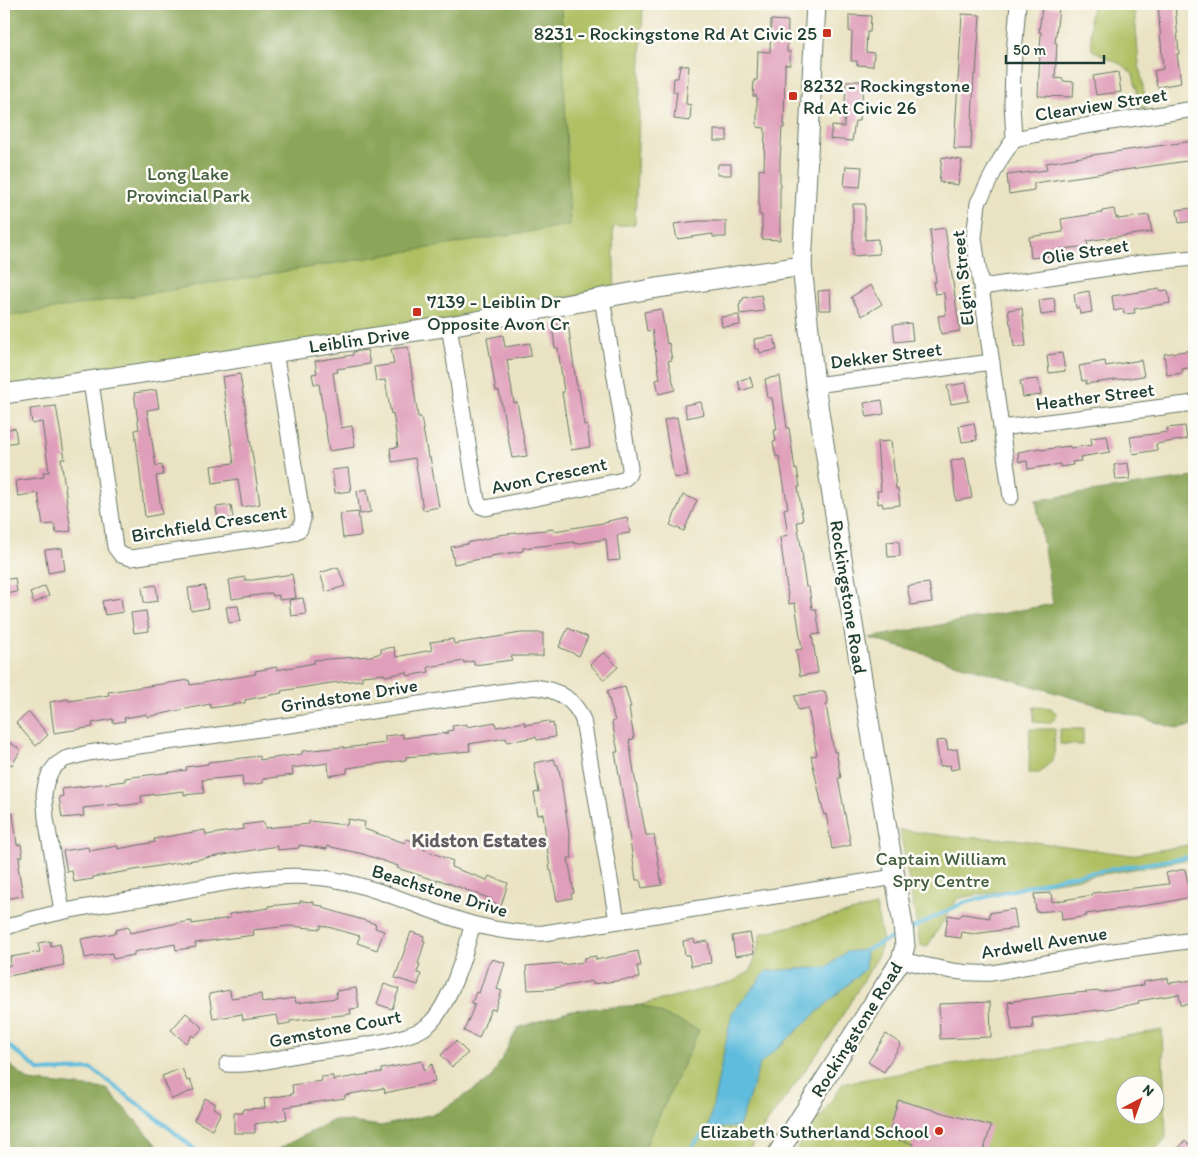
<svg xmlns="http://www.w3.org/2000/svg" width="1198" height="1157" viewBox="0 0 1198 1157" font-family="Itim,sans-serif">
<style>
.green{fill:#afbf62;stroke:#677e4b;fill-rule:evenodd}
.forest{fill:#8ba658;stroke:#557246}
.water{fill:#5ebcdc;stroke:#3e7c88}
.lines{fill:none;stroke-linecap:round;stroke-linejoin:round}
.stream{stroke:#5ebcdc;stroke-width:4}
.building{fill:#df9eb9}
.minor-casing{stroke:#676;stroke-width:17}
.tertiary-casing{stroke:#676;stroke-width:21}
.minor{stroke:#fff;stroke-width:15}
.tertiary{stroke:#fff;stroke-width:19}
.poi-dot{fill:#c8321e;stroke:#fdfcf7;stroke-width:2}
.labels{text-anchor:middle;stroke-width:5;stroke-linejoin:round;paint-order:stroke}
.poi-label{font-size:19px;fill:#1f3d34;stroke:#fdfcf7;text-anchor:end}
.street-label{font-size:19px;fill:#1f3d34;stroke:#fdfcf7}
.park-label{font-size:19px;fill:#435e40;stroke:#fdfcf7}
.neighbourhood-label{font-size:20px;font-weight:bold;fill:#625f63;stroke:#fdfcf7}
</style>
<rect width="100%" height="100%" fill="#fdfcf7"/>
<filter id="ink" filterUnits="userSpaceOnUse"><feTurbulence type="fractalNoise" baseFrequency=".02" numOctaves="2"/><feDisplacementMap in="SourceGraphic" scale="10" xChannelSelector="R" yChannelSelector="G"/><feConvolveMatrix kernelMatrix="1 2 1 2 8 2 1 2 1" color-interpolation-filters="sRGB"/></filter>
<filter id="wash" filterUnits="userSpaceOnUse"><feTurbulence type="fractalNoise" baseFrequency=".0096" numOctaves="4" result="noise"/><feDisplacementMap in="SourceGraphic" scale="20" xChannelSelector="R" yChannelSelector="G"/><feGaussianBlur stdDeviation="1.12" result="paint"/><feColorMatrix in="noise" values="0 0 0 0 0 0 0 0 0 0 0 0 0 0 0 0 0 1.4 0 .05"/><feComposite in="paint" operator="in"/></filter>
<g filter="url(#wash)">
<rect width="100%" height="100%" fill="#eae3c3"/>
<!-- green -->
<g class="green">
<path d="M4 4H643L635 224 613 227 615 296 4 394Z"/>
<path d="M1093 4H1134L1139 64 1147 108 1141 109 1133 74 1124 66 1092 50 1090 17Z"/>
<path d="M1034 707 1051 708 1058 715 1050 723 1034 722Z"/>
<path d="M1030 729H1055L1054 758 1040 773H1029Z"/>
<path d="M1060 729H1083V745L1060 744Z"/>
<path d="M1194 813V858L1152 866 958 898 927 947 920 945 900 830 956 837 1013 839 1131 855 1194 844 1190 818Z"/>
<path d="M876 906 883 942 877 958 830 1036 766 1124 747 1153H642L699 1030 641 1005 732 982 751 971 762 933ZM846 952 865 969 760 1064 767 971 827 967Z"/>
<path d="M1162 1030 1166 1138 1153 1153H794L817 1117 820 1118 843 1083ZM1126 1084H1156V1114H1126Z"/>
</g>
<!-- forest -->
<g class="forest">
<path d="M4 4H561L570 225 4 317Z"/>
<path d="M1194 477V725L1179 729 869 638 1053 604 1036 500Z"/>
<path d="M641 1005 699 1030 642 1153H270L334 1120 381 1126 437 1113 491 1079 518 1028 571 1010Z"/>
<path d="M4 1060 29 1081 107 1089 161 1149 171 1153H4Z"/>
</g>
<!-- water -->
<path class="water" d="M866 950 865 969 760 1064 739 1127 708 1129 732 1013 767 971 827 967 846 952Z"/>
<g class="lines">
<!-- stream -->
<g class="stream">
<path d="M909 930 963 903 1064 877 1194 856"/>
<path d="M866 950 898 935"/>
<path d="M4 1042 40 1071 92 1069 168 1127 199 1153"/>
<path d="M686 1153 708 1129"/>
</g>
</g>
<g id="blocks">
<!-- building -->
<g class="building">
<path d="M1158 4H1175L1179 54H1177L1181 83 1157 87 1154 71 1163 69Z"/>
<path d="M1042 6 1059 8 1055 43H1057L1055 78 1063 79V81L1074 82 1073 97 1038 96 1041 32H1039Z"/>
<path d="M962 14 980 15 976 74H974L971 149H954Z"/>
<path d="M849 15 871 16 870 32H867L866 52 874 53 873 66 857 65V61H851L852 32 849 31Z"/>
<path d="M771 20 788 21 787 52H790V65L785 64 784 128H782L780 160V240L762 239V215H759V169L764 170 765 128 757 127V96H753L754 80H757L758 51 770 52Z"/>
<path d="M680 65 689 66 686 104 691 105 690 121 674 119 677 92H673L674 78H678Z"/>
<path d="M1118 72 1121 92 1096 95 1093 76Z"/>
<path d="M846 81H863L862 103H860L859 121H855L852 141 830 139 832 126 844 127Z"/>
<rect x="714" y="130" width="13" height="11"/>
<path d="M1194 141V160L1034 183V190L1009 194 1007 175 1047 170 1046 163 1099 154Z"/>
<path d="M942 157 962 160 958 185 939 182Z"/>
<path d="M718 164H731V175H717Z"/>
<path d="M846 166 862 167 860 187 844 186Z"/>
<path d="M853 204H865V240L878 239 879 254 853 256Z"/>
<path d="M1192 208 1194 221 1179 223 1177 210Z"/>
<path d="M1114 209 1116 218 1118 217V219L1149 215 1152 232 1087 241 1088 246 1054 250 1055 255 1031 258 1029 237 1063 232 1061 219 1102 213V211Z"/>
<path d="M698 221H726V237H713V234L677 239 674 224Z"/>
<path d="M945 228 960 331 941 334 938 316 946 315 944 293 935 294 933 282H936L930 230Z"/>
<path d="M871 285 882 304 862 316 851 297Z"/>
<path d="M1160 289 1161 291 1168 290 1170 303 1134 309 1135 313 1124 314 1123 309 1114 311 1112 296Z"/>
<path d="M830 290 831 310H819L818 291Z"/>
<path d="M1089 291 1092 312 1080 314 1079 308H1076L1074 294Z"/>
<path d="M761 295 764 311 740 314 739 305 741 304 740 301 743 300V298Z"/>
<path d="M1054 298 1056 313 1041 315 1039 300Z"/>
<path d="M1022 308 1026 346 1014 347 1011 324H1010L1008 310Z"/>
<path d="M661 309 667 344 669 343 672 360 668 361 675 390 659 394 656 380 660 379 652 330 647 331 644 312Z"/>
<path d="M739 315 740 325 722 327 721 317Z"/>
<path d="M568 323 577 390H579L584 425H587L590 447 571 450 562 392H564L558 348H555L552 325Z"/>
<path d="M911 323 913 340 895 342 893 325Z"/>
<path d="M503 335 505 347 530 343 531 356 507 360 514 403 517 402 527 456 512 458 499 391H496L487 338Z"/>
<path d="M774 336 777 350 760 353 759 349H755L754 339Z"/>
<path d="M408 347 418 417H421L428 457H430L439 507 423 510 415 458 392 462 390 448 398 447 393 413 391 414 385 380 376 381 374 367 394 364 391 349Z"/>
<path d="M367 350 370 364 337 369 338 372 333 373 341 428 352 426 355 447 329 451 319 384H314L312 374 317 373 315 361 353 355V352Z"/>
<path d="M1194 350V367L1182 369 1183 373 1167 375 1164 354Z"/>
<path d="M1062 353 1065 371 1049 373 1047 355Z"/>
<path d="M1141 360 1144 376 1086 384V380L1082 381 1079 366 1105 361 1106 366Z"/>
<path d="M240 374 260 504 242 507 238 479 213 483 211 466 234 463 222 377Z"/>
<path d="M780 376 787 428H789L795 470 797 469 800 487H798L803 521 797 522 803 559 802 560 806 587H809L812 609H816L820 634 812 635 818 673 800 676 796 650 802 649 795 603 789 604 780 537 788 535 784 509 788 508 779 456 776 457 773 442 776 441 774 430H777L772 398H768L765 379Z"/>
<path d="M750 377 753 387 741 391 738 381Z"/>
<path d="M1038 379 1041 395 1023 397 1020 381Z"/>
<path d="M966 383 969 401 951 404 947 386Z"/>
<path d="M156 390 159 408 147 410 156 466 162 465 163 475 156 476 162 514 145 517 135 430 139 429 134 393Z"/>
<path d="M882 400 884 414 867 417 864 403Z"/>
<path d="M701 402 704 414 687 418 684 405Z"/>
<path d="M56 406 65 459H61L71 531 56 533 54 524 43 525 38 493 18 496 16 481 44 477 43 472H49L42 422 32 424 30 409Z"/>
<path d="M677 417 688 476 674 478 664 420Z"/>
<path d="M974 423 977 440 962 442 959 426Z"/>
<path d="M1185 426 1187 439 1156 444 1157 450 1133 454 1130 437 1168 432 1167 428Z"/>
<path d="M15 428 17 442 4 444V430Z"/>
<path d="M1107 436 1110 452 1080 457 1081 461 1072 462 1073 465 1060 467V464L1028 469 1027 461 1019 462 1018 452 1040 448 1041 450 1070 446V448L1092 445 1091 438Z"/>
<path d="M891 441 896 489H898L900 505 883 507 882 503 878 504 877 491H881L877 442Z"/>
<path d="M965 458 972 498 956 501 951 461Z"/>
<path d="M1128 463 1130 479 1116 480 1114 465Z"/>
<path d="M348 468 351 491 335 493 332 470Z"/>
<path d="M367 489 371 512 360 514 357 491Z"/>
<path d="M683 495 697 500 684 531 670 525Z"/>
<path d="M231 505 233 518 218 520 216 507Z"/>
<path d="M358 512 361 536 343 538 340 514Z"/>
<path d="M627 517 630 533 617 535 620 560 608 561 606 539 575 544 574 542 523 548V551L491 556V557L454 564 451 547 467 544V543L498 536V535L554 529V531L609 522 608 521Z"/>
<path d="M899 541 900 556 888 557 887 542Z"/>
<path d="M62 548 65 570 48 573 45 550Z"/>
<path d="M338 567 345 586 326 592 320 573Z"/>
<path d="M292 574 296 598 279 600V595L273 596 272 593 232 599 229 580 245 577V580H253Z"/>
<path d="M15 578 17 592 4 594V580Z"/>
<path d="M929 583 932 602 911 605 907 586Z"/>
<path d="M156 585 158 601 144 603 142 587Z"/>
<path d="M45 586 49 596 34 603 30 593Z"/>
<path d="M205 586 208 608 191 611 188 588Z"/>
<path d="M121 598 123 612 105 615 102 601Z"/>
<path d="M303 598 306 614 291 616 289 600Z"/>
<path d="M238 606 241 621 229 623 226 607Z"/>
<path d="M146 611 149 631 134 633 131 613Z"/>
<path d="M568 628 588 637 579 656 559 647Z"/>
<path d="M521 633H543V656H511L512 660 474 665V661L464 663V661L428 667 429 672 408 676 407 672 385 676 384 674 362 676V680L331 683 281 691 282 693 245 700V703L211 708 210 704 147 717V714L124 718 125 721 113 723V719L92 723 93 727 54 733 50 702 68 699 69 701 109 695 108 692 189 680 190 685 256 674 255 671 277 667V670L314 663V660L371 656 381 653V649L394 647 396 657 432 650 430 642 453 639 454 644Z"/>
<path d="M604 652 618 667 604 680 590 664Z"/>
<path d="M625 687 631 707H629L634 739 629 740 635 778 646 835H654L662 885 642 888 640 880H636L627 821 615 752H618L612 722 615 721 607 691Z"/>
<path d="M825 691 828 704 826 705 834 752 836 751 841 778H838L851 845 832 849 826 814 824 815 811 756 817 755 808 708 798 710 795 696Z"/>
<path d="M29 712 48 735 36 746 16 723Z"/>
<path d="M549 721V724L553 723 555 737 537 740 536 737 507 742 506 738 469 744 470 751 406 757V760L347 768V773L329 776 328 763 292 768 293 775 263 779V783L243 786 242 776 202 780 204 793 184 795V791L141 796 142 803 120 806 119 804 83 808 84 816 62 818 59 797 63 796 62 789 125 781V778L187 770 186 767 208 764V762L260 756V760L302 754V751L344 747V748L385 743V736L403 734V738L448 733 447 731 453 730 452 726 467 724V727L495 722 496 727 525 722V725Z"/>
<path d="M4 739 21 750 12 765 4 760Z"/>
<path d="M946 740 948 750 957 749 960 768 951 770 950 765 940 766 936 741Z"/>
<path d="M554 759 556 765H558L561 780 570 840 572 858H568L574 893 571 894 572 898 557 901 551 870H550L543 814 538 815 534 793 539 792 534 763Z"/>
<path d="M13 813 17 845 21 844 23 856 19 857 20 865 18 866 23 896 4 899V815Z"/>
<path d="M348 819 365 822 364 829 405 843 407 839 425 845 423 849 453 861 451 867 487 880 489 876 508 883 501 906 490 902 491 899 437 879V881L397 868 398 866 363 854 327 846V849L299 845V848L278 850 277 846 93 877V879L74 882 72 871 67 872 63 851 88 847 89 851 118 846V849L155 842 154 839 205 830 206 835 244 829 243 825 264 822 265 828 309 824V821L347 825Z"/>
<path d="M1185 869 1191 897 1162 903 1086 914 1087 916 1062 920 1061 910 1036 912 1034 894 1051 893 1052 902 1092 895V893L1169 884 1166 873Z"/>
<path d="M300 901 314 902V905L323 906V908L376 924 375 928 384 931 377 950 357 943 360 936 321 925V929L289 926 253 930 254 935 195 943 196 947 176 950 175 944 134 952V955L113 959 112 953 85 958 81 939 116 933V930L129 927 130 933 178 923 192 921V924L230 918 229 914 269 908 268 906 300 903Z"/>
<path d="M1014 909 1017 928 974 934 962 932 961 938 945 936 948 915 959 917 963 914 990 918 989 913Z"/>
<path d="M411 932 424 936 423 940 425 941 418 964H420L417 973 421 974 418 985 395 978Z"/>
<path d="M750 933 754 953 735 956 732 936Z"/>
<path d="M694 939 695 943 708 941 711 963 691 966 689 955H685L683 941Z"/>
<path d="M50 941 51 946 60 944 64 965 4 977V966L11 965 10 957 40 952 38 943Z"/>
<path d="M638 951 641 966H637L639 978 592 984V981L549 989 528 990 526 966 561 963 562 965 584 962V958L596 956V960Z"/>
<path d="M492 959 505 963 497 989 502 991 495 1010 491 1009 479 1038 464 1031 475 1004 472 1003 476 992 479 993 489 962H491Z"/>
<path d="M1168 978 1169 983 1194 980V1004L1181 1005 1179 994 1138 1001 1139 1003 1107 1009 1032 1018 1033 1028 1012 1030 1008 1002 1065 994 1101 991V992L1144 985 1143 982Z"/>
<path d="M384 984 399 989 392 1009 377 1004Z"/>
<path d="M356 988 359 1008 350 1009 351 1014 290 1021V1023L279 1025 277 1015 243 1020 242 1014 213 1019 209 994 230 990 231 998 261 994 262 1003 295 998 296 1003 337 998 336 991Z"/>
<path d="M990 1002 991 1037 940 1039 939 1004Z"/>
<path d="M186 1013 203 1028 194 1037 192 1035 186 1043 171 1030Z"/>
<path d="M886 1034 901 1044 884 1072 868 1062Z"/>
<path d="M456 1041 468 1053 452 1067 441 1055Z"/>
<path d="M422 1061 424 1071 432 1064 435 1082 385 1093 384 1088 345 1095V1098L285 1107 287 1119 255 1124V1133H234V1113H243V1109L265 1108 264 1099 293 1094 292 1085 322 1081 321 1077 333 1076V1080L382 1072 381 1069Z"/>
<path d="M182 1068 187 1081 190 1080 194 1090 172 1099 162 1076Z"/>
<path d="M205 1098 216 1104 213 1108 221 1112 212 1130 194 1120Z"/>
<path d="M898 1100 991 1126 983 1153H910L913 1144 888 1137Z"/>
<path d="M1185 1141 1194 1149V1153H1174Z"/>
</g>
</g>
</g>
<g filter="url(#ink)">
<use href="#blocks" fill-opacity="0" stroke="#676" stroke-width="1"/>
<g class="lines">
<defs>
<g id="minor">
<path d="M1014 139 1053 131 1194 109"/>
<path d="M982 287 1142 263 1194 258"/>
<path d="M449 326 477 500 480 506 486 508 619 481C625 479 630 476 630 468L602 298"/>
<path d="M91 382 115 547 121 555 131 558 272 537 293 533 300 529 303 519 275 352"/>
<path d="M815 385 992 362"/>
<path d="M1001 428 1194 403"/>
<path d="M1011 497 974 238 978 203 1000 160 1014 139 1012 103 1013 67 1018 4"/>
<path d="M62 911 46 818 44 794 46 783 50 773 56 765 65 759 88 753 304 723 359 713 534 687C556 689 574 698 583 720L617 921"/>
<path d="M4 928C54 910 107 904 159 895 215 885 280 869 336 880 409 894 466 936 544 933L895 877"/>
<path d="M901 960C932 967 961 975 992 973L1099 953 1194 940"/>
<path d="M227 1064C255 1066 276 1058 302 1054 331 1049 408 1043 428 1025 449 1007 466 952 472 925"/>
</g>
<g id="tertiary">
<path d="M4 394 449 326 651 289 802 266"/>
<path d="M778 1153 901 960 905 946 903 925 837 528 815 385 802 266 816 4"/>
</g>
</defs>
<!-- minor casing -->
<use href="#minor" class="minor-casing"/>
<!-- tertiary casing -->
<use href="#tertiary" class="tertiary-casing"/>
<!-- minor -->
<use href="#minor" class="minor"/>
<!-- tertiary -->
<use href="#tertiary" class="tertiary"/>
</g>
</g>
<!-- markers -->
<g class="poi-dot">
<rect x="822" y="28" width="10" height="10" rx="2.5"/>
<rect x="788" y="91" width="10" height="10" rx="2.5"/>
<rect x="412" y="307" width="10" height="10" rx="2.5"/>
<circle cx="939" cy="1131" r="5"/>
</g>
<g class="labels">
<!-- poi labels -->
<g class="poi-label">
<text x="817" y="40">8231 - Rockingstone Rd At Civic 25</text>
<text x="803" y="92" text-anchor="start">8232 - Rockingstone<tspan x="803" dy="22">Rd At Civic 26</tspan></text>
<text x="427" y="308" text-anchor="start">7139 - Leiblin Dr<tspan x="427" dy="22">Opposite Avon Cr</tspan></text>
<text x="929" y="1138">Elizabeth Sutherland School</text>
</g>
<!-- street labels -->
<g class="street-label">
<text transform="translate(1101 104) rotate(-9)" y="7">Clearview Street</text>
<text transform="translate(1085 251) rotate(-9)" y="7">Olie Street</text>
<text transform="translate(962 278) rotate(-96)" y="7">Elgin Street</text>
<text transform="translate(359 339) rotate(-8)" y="7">Leiblin Drive</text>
<text transform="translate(886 355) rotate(-7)" y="7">Dekker Street</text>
<text transform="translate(1095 396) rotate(-7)" y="7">Heather Street</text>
<text transform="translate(549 475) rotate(-12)" y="7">Avon Crescent</text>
<text transform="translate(209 523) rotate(-9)" y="7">Birchfield Crescent</text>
<text transform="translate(849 597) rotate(81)" y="7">Rockingstone Road</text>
<text transform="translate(349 695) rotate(-9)" y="7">Grindstone Drive</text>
<text transform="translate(440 890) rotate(17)" y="7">Beachstone Drive</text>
<text transform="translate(1044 942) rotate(-9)" y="7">Ardwell Avenue</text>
<text transform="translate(335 1028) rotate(-11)" y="7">Gemstone Court</text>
<text transform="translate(856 1029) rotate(-58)" y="7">Rockingstone Road</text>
</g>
<!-- park labels -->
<g class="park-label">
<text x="188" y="180">Long Lake<tspan x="188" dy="22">Provincial Park</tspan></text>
<text x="941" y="865">Captain William<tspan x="941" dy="22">Spry Centre</tspan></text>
</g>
<!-- neighbourhood labels -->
<g class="neighbourhood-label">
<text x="479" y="847">Kidston Estates</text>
</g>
</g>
<!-- margin -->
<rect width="1198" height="1157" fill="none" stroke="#fdfcf7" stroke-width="20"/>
<!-- north arrow -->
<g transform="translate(1140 1100) rotate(41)"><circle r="24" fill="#fdfcf7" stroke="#a4b0a9"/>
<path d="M0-4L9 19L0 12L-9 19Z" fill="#c8321e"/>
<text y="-8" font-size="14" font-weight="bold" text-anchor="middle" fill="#1f3d34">N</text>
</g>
<!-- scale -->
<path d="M1006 55v8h98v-8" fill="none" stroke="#1f3d34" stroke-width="2.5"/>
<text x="1013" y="55" font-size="15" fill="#1f3d34" stroke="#fdfcf7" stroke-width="4" paint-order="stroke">50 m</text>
</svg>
